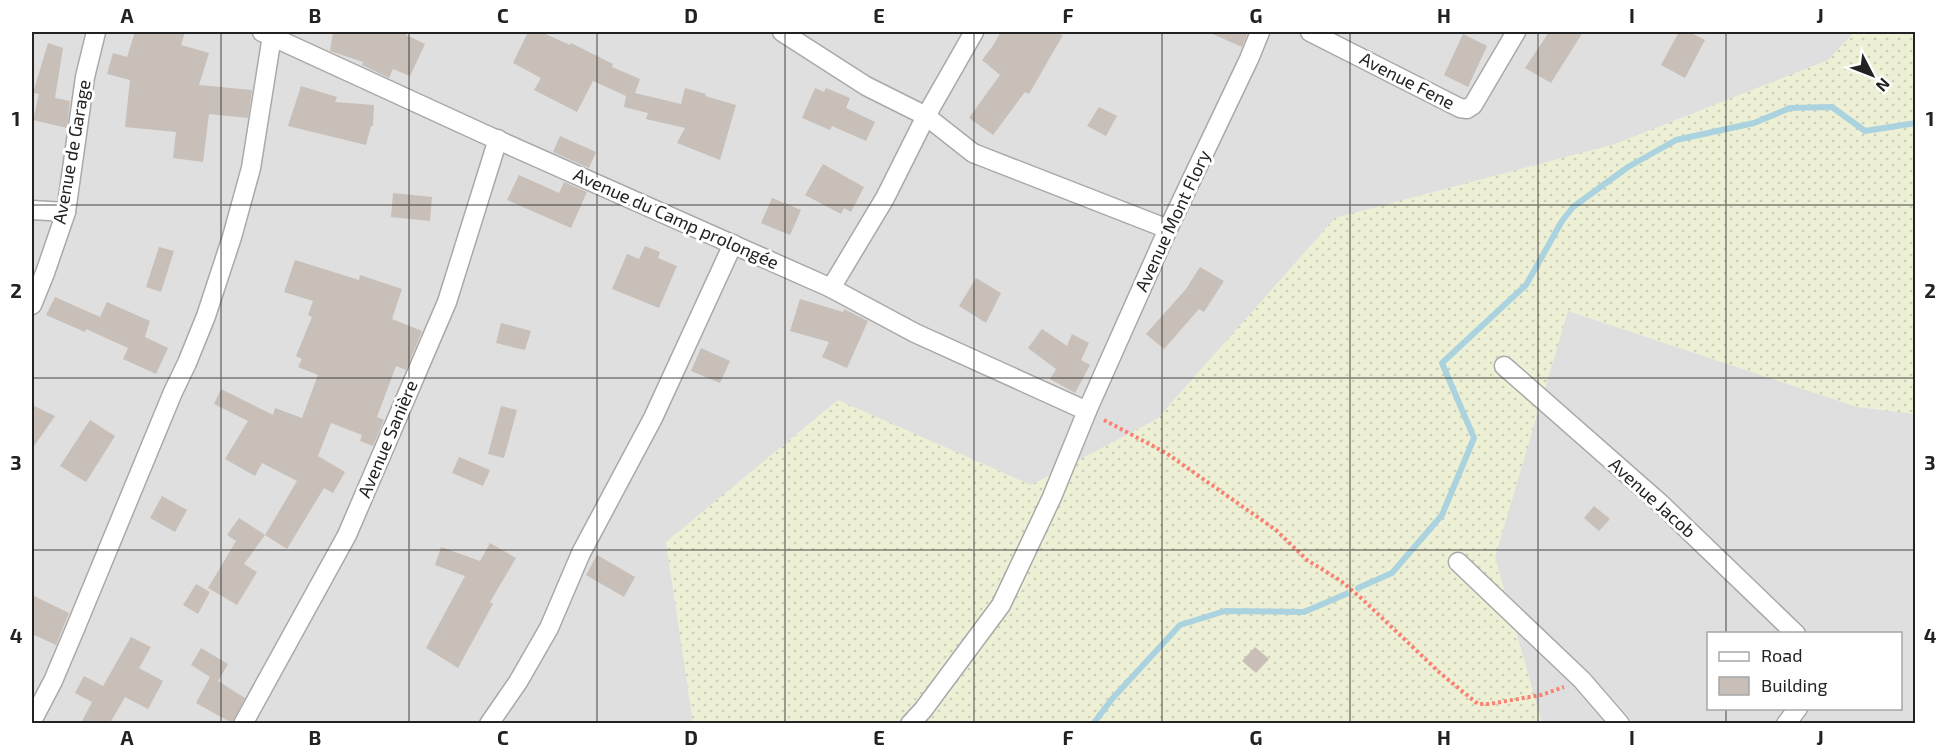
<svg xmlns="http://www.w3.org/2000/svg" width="1947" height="755" viewBox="0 0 1947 755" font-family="'Exo 2',sans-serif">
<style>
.residential{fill:#e0dfdf;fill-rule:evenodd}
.farmland{fill:url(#farmland-dots)}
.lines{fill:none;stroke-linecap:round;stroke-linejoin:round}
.stream{stroke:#aad3df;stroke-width:6}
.building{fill:#c7bfb8}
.street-casing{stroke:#a9a9a9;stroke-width:21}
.path{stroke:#fa8072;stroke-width:4;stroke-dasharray:3 3;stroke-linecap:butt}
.street{stroke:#fff;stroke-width:18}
.grid{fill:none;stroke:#222;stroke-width:1.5;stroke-opacity:0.55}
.labels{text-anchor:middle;stroke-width:6;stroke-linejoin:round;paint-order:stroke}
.street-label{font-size:18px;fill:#222;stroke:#fff}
.neatline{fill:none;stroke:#222;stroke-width:2}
.grid-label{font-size:20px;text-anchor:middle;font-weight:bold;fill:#222}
</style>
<defs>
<pattern id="farmland-dots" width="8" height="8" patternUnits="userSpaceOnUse" patternTransform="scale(1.5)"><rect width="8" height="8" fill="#eef0d5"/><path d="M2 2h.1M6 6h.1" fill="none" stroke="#ccceb7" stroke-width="1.8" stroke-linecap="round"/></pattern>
</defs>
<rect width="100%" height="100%" fill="#f2efe9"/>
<!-- residential -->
<path class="residential" d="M32 32H1915V723H32ZM1708 634H1900V708H1708Z"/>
<!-- farmland -->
<path class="farmland" d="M1854 32H1915V414L1857 407 1568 311 1495 557 1542 723H693L666 542 838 400 1031 485 1157 419 1335 218 1615 144 1828 60Z"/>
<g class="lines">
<!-- stream -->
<g class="stream">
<path d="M1358 588 1392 573 1442 515 1474 438 1442 363 1526 285 1562 221 1573 207 1628 167 1676 140 1754 123 1790 108 1832 107 1865 131 1916 123"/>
<path d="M1093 724 1112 699 1180 625 1225 611 1304 612 1346 594"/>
</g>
</g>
<!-- building -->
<g class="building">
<path d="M135 32H185L181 45 209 53 199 85 252 90 248 118 209 114 203 162 173 158 176 132 125 127 130 80 107 74 113 53 127 57Z"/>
<path d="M333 32H406V35L425 44 410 76 393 69 389 78 362 65 363 62 330 51Z"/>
<path d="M528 32H541L570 45 571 43 613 64 612 67 640 79 635 93 681 104 685 88 706 94 705 96 736 105 720 160 677 143 685 128 646 119 648 113 624 107 626 96 593 81 577 112 534 90 541 78 513 63Z"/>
<path d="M1001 32H1049L1063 35 1029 94 1025 92 993 135 969 118 1000 75 982 60 992 47Z"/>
<path d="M1208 32H1248L1242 47Z"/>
<path d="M1549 32H1583L1551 83 1525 68Z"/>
<path d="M1679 32H1689L1705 40 1685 78 1661 65Z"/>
<path d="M1463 34 1487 46 1468 87 1444 75Z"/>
<path d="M48 43 63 48 55 98 70 101 67 128 33 120 39 94 33 93Z"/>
<path d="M301 86 337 97 335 102 374 105 373 126H371L366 145 288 126Z"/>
<path d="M815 88 824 92 826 88 850 98 846 108 875 122 866 141 832 126 830 130 802 118Z"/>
<path d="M1099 107 1117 116 1106 136 1087 126Z"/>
<path d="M560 136 596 152 589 168 553 152Z"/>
<path d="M823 164 864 187 851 212 844 208 841 214 805 195Z"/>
<path d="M519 175 559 193 564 182 587 192 571 228 507 200Z"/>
<path d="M393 193 432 197 430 221 391 217Z"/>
<path d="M772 198 801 210 790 235 761 223Z"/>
<path d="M645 246 660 252 658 258 677 266 659 308 612 289 627 254 639 259Z"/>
<path d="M159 247 174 251 161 292 146 287Z"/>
<path d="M295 260 359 280 360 275 402 289 392 319 422 331 406 370 396 366 377 417 384 420 373 446 360 441 362 435 331 423 318 456 345 472 333 493 324 488 287 549 265 535 297 481 262 463 255 476 225 459 248 421 214 404 221 389 273 415 275 408 302 418 318 375 298 367 302 359 296 356 312 317 308 315 313 301 284 292Z"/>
<path d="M1200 267 1224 281 1204 312 1199 309 1164 349 1146 334 1186 289Z"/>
<path d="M976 278 1001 293 986 323 959 306Z"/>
<path d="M55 297 100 317 107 302 150 321 145 337 168 348 156 374 123 359 128 348 86 329 85 332 46 315Z"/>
<path d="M800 299 843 312 844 309 868 321 847 368 822 357 829 342 790 331Z"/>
<path d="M501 323 531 331 525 350 496 343Z"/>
<path d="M1042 329 1067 346 1072 334 1089 343 1081 360 1090 365 1075 393 1050 379 1056 369 1028 348Z"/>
<path d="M701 348 730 361 720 383 691 371Z"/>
<path d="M32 405 55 416 32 449Z"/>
<path d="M501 406 517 410 504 458 488 454Z"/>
<path d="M90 420 115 436 86 482 60 466Z"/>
<path d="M459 457 490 470 483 486 452 473Z"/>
<path d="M162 496 187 510 175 532 150 518Z"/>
<path d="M1594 506 1610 519 1599 531 1584 518Z"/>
<path d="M239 518 265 535 244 564 257 572 237 605 208 588 236 541 227 535Z"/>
<path d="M490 543 516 558 490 602 493 604 458 668 426 648 465 576 435 565 441 547 480 561Z"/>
<path d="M597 555 635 577 624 597 586 575Z"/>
<path d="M196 584 210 592 198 614 183 605Z"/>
<path d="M32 595 69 613 56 645 32 634Z"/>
<path d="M131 637 151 647 139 668 163 681 148 709 125 697 110 723H81L92 702 75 693 84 676 103 686Z"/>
<path d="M1255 647 1269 659 1256 673 1242 661Z"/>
<path d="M201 648 228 664 218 681 245 698 232 723 196 703 210 677 191 665Z"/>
</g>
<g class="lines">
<defs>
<g id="street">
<path d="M262 32 482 133 831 288 915 333 1087 411"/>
<path d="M782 32 866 86 926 116 973 153 1168 229"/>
<path d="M1310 32 1460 108 1467 109 1473 105 1516 32"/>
<path d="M32 210 66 212"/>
<path d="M831 288 885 198 926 116 974 32"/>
<path d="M32 305 45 273 66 212 85 77 96 32"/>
<path d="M1504 366 1661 504 1796 634"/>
<path d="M1458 562 1582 680 1620 724"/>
<path d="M32 721 53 681 75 629 173 392 187 363 206 316 232 237 251 168 272 36"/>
<path d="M243 724 347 535 447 302 498 139"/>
<path d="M489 724 518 682 549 628 581 553 653 418 733 244"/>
<path d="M910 724 923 710 1001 605 1052 497 1087 411 1168 229 1249 59 1260 32"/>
<path d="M1786 724 1798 708"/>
</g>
</defs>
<!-- street casing -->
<use href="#street" class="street-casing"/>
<!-- path -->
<path class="path" d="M1104 420 1166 453 1276 530 1307 560 1341 581 1361 598 1440 673 1478 704H1489L1541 695 1564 687"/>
<!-- street -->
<use href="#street" class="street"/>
</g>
<!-- grid -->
<path class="grid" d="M221 32V724M409 32V724M597 32V724M785 32V724M974 32V724M1162 32V724M1350 32V724M1538 32V724M1726 32V634M32 205H1916M32 378H1916M32 550H1916M1726 708V724"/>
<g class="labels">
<!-- street labels -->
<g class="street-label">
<text transform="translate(1407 81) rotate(27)" y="6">Avenue Fene</text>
<text transform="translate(72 152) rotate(-80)" y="6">Avenue de Garage</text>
<text transform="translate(676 219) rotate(24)" y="6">Avenue du Camp prolongée</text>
<text transform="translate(1173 221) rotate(-65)" y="6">Avenue Mont Flory</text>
<text transform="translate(388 439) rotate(-67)" y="6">Avenue Sanière</text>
<text transform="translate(1652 498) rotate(42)" y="6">Avenue Jacob</text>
</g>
</g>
<!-- border -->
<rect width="1947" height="755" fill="none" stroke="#ffffff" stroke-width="66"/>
<!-- legend -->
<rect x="1707" y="632" width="195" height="78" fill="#ffffff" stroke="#a7a7a7" stroke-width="1.5"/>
<rect x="1719" y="652" width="30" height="9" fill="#ffffff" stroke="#a7a7a7" stroke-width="1.5"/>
<text x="1761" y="662" font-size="18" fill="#222222">Road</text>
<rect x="1719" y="677" width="30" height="18" fill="#c7bfb8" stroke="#a7a7a7" stroke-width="1.5"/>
<text x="1761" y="692" font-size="18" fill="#222222">Building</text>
<!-- north arrow -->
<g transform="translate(1872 75) rotate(132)" stroke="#ffffff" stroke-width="4.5" paint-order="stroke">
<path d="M0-4.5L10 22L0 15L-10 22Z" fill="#222222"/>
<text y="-9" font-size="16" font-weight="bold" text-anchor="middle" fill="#222222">N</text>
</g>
<rect x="33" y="33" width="1881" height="689" class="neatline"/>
<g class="grid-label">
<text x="127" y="23">A</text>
<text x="315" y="23">B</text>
<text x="503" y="23">C</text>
<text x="691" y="23">D</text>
<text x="879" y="23">E</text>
<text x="1068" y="23">F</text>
<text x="1256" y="23">G</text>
<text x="1444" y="23">H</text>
<text x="1632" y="23">I</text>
<text x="1820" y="23">J</text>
<text x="16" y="126">1</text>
<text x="1930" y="126">1</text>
<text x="16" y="298">2</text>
<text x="1930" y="298">2</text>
<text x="16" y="470">3</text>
<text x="1930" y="470">3</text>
<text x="16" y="643">4</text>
<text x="1930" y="643">4</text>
<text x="127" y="745">A</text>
<text x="315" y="745">B</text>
<text x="503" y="745">C</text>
<text x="691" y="745">D</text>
<text x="879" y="745">E</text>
<text x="1068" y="745">F</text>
<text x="1256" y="745">G</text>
<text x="1444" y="745">H</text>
<text x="1632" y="745">I</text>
<text x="1820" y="745">J</text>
</g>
</svg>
